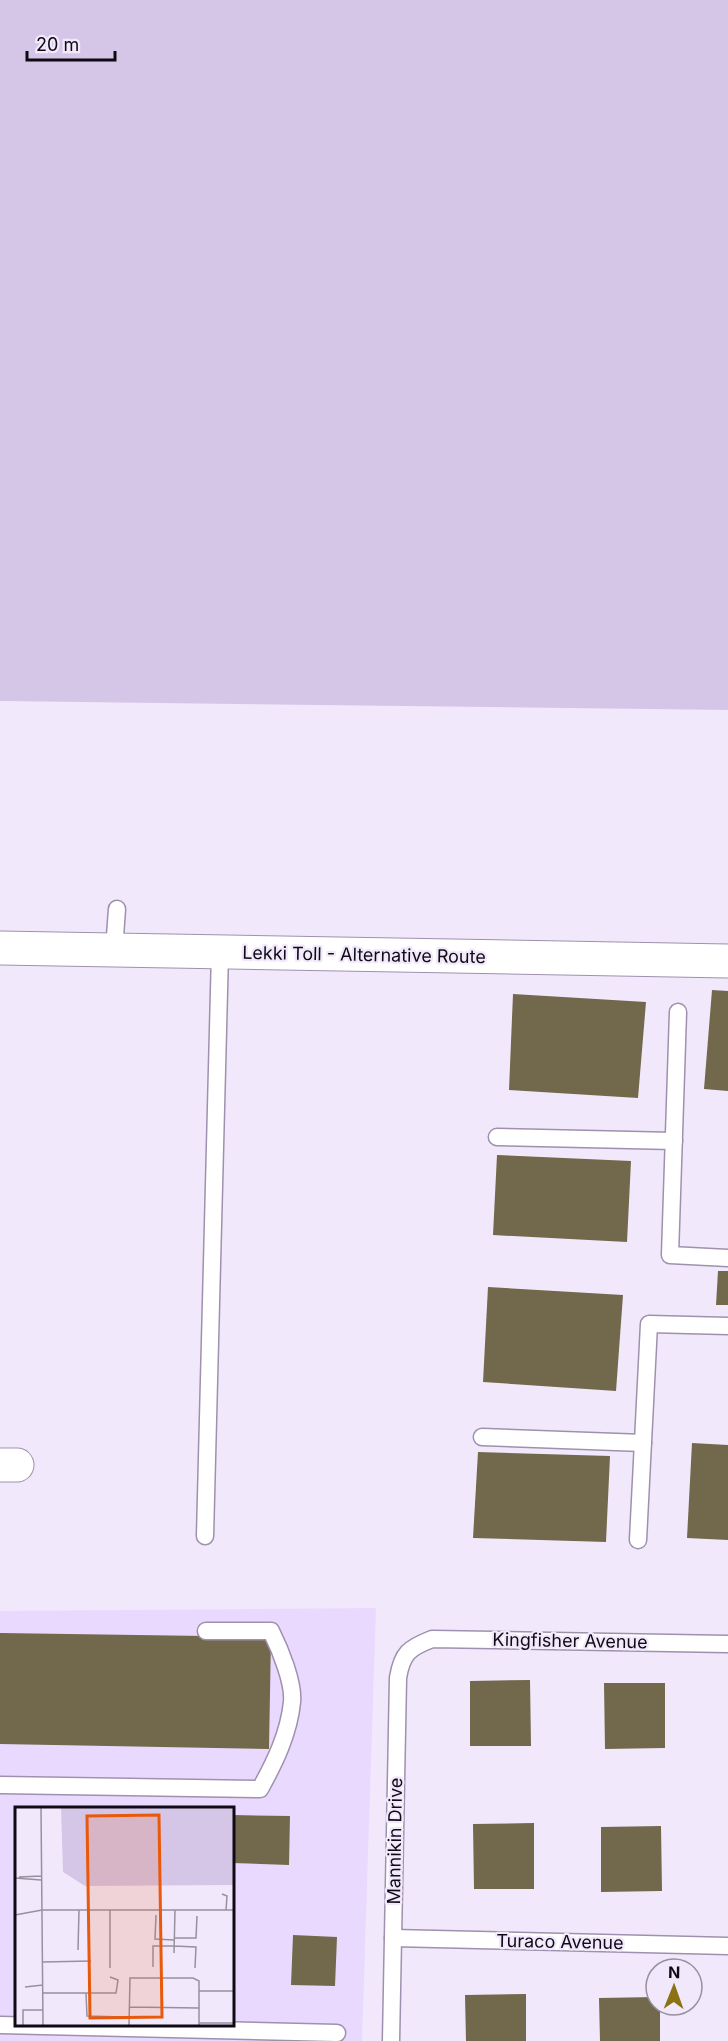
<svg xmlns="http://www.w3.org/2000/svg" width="728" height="2041" viewBox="0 0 728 2041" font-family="Inter,sans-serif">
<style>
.built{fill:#ead9fe;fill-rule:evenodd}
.green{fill:#d5c6e7}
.building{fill:#72684c}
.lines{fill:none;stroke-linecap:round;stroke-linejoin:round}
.service-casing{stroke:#9e91ad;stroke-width:19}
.minor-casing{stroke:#9e91ad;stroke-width:35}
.service{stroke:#fff;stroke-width:16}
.minor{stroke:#fff;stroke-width:33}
.labels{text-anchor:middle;stroke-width:4.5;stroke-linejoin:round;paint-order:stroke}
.street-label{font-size:18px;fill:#0f0a14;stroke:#f1e9fb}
.inset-road{fill:none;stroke:#97909f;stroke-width:1.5}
.view{fill:#e8590c;fill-opacity:0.15;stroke:#e8590c;stroke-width:3}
.inset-edge{fill:none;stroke:#0f0a14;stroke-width:3}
</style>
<rect width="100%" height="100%" fill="#f1e9fb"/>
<!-- built -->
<path class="built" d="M376 1608 362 2041H0V1611ZM16 1808H232V2024H16Z"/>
<!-- green -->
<path class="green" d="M0 0H728V710L0 701Z"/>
<!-- building -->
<g class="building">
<path d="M712 990 728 991V1091L704 1089Z"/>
<path d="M513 994 646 1002 638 1098 509 1090Z"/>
<path d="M497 1155 631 1161 627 1242 493 1235Z"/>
<path d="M718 1271H728V1305H716Z"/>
<path d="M488 1287 623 1295 616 1391 483 1382Z"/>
<path d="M692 1443 728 1445V1540L687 1538Z"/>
<path d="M478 1452 610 1456 606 1542 473 1538Z"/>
<path d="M0 1633 271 1637 269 1749 0 1744Z"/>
<path d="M530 1680 531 1746H470V1681Z"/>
<path d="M604 1683H665V1748L605 1749Z"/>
<path d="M232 1815 290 1816 289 1865 232 1863Z"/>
<path d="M534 1823V1889H474L473 1824Z"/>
<path d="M661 1826 662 1891 601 1892V1827Z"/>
<path d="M293 1935 337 1937 335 1986 291 1985Z"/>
<path d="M526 1994V2041H466L465 1995Z"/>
<path d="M656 1997V2005H660V2041H600L599 1998Z"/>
</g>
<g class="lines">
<defs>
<g id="service">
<path d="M114 950 117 909"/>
<path d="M678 1012 670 1255 728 1258"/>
<path d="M497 1137 674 1141"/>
<path d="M482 1437 643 1443"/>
<path d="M205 1536 220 952"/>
<path d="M638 1540 649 1324 728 1326"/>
<path d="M0 1785 260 1789C275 1762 289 1733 292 1702 294 1683 280 1649 271 1631H206"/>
<path d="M393 1938 728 1946"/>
<path d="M0 2025 337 2033"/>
<path d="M391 2041 398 1678C402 1653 409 1648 432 1639L728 1644"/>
</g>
<g id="minor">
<path d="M0 948 728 961"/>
<path d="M0 1465H17"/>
</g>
</defs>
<!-- service casing -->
<use href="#service" class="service-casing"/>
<!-- minor casing -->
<use href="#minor" class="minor-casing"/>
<!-- service -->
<use href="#service" class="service"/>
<!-- minor -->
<use href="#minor" class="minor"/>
</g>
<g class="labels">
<!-- street labels -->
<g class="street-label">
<text transform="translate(364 955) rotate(1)" y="6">Lekki Toll - Alternative Route</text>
<text transform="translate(570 1641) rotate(1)" y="6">Kingfisher Avenue</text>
<text transform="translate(395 1841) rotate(-89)" y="6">Mannikin Drive</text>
<text transform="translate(560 1942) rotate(1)" y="6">Turaco Avenue</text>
</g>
</g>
<!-- overview -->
<g transform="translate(15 1807)">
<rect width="219" height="219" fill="#f1e9fb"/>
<path d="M46 1H219V78L70 79 48 65Z" fill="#d5c6e7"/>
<path class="inset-road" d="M26 1 28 218M4 70 26 69M0 71 26 73M207 87 212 89 211 103M0 108 27 103H219M141 108 140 132 159 133M159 131H181L182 109M63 143 64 103M159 146 160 103M27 155 76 154M138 160V139H159L181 140 180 161M95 161V103M10 180 28 178M184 184H219M28 186H101L103 173 95 170M71 186 72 209 109 210M114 200 184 201M184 216H219M8 218V203H28M114 218 115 171H178L184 174V218"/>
<path class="view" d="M144 8 147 210 75 211 72 9Z"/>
<rect width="219" height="219" class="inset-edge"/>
</g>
<!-- north arrow -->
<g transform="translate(674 1987) rotate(1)"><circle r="28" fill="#f1e9fb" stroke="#97909f" stroke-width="1.5"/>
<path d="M0-4.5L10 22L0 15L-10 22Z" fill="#8c7214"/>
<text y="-9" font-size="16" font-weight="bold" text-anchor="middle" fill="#0f0a14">N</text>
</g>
<!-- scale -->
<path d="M27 51v9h88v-9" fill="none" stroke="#0f0a14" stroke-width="3"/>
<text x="36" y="51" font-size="18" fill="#0f0a14" stroke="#f1e9fb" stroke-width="4.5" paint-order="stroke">20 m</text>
</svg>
